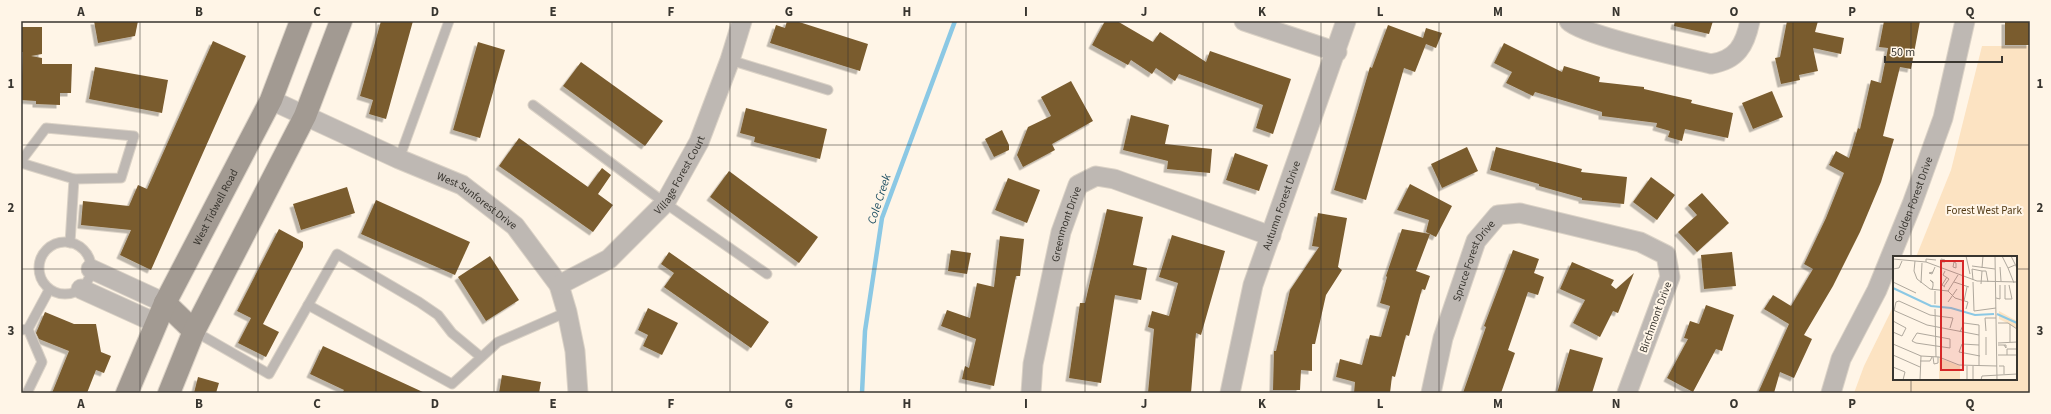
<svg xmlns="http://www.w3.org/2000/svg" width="2051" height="414" viewBox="0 0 2051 414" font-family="'Source Sans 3',sans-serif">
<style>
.park{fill:#fce3c2}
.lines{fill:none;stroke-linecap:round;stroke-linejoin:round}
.stream{stroke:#8bc8e4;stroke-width:4.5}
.building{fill:#7a5c2f;filter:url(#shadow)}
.lane-casing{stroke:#dbd2c6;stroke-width:11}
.street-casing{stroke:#dbd2c6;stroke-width:21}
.secondary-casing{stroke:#dbd2c6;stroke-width:24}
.lane{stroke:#beb8b3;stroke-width:9}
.street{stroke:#beb8b3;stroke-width:19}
.secondary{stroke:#a29a92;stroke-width:22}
.grid{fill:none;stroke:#38352f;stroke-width:1;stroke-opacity:0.55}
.labels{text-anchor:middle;stroke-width:4;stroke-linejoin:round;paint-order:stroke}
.street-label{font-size:11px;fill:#38352f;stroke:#fff5e7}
.park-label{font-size:11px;fill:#533b16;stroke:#fff5e7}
.water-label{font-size:12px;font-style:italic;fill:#1e4f63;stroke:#fff5e7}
.inset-river{fill:none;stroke:#8bc8e4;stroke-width:2}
.inset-road{fill:none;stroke:#afa89d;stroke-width:1}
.view{fill:#d62828;fill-opacity:0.15;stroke:#d62828;stroke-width:2}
.inset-edge{fill:none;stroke:#38352f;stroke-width:2}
.neatline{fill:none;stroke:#38352f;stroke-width:1.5}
.grid-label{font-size:13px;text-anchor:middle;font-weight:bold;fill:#38352f}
</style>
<defs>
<filter id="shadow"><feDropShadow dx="-3.5" dy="3.5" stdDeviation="0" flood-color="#0004"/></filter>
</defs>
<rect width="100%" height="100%" fill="#fff5e7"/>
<!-- park -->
<path class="park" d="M1982 46H2030V393H1854L1864 366 1894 305V379H2016V257H1916L1951 170Z"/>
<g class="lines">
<!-- stream -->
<path class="stream" d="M862 393 865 331 882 218 955 21"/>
</g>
<!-- building -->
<g class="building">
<path d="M94 21H138L135 36 98 43Z"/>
<path d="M381 21H413L386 119 369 114 373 100 360 96Z"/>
<path d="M787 21H796L868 44 860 71 770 43 776 25 785 28Z"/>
<path d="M1105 21H1117L1153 42 1160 32 1206 62 1210 51 1291 79 1273 134 1256 128 1263 105 1179 74 1175 81 1156 68 1152 74 1131 60 1128 65 1092 45Z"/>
<path d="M1675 21H1713L1709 34 1674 26Z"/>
<path d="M1787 21H1818L1815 32 1844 38 1841 54 1813 48 1818 71 1799 75 1800 80 1781 84 1775 58 1780 57Z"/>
<path d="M1884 21H1920L1911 69 1900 67 1883 136 1894 139 1881 182 1860 232 1833 286 1804 335 1812 339 1794 378 1780 372 1774 393H1758L1789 324 1764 309 1773 295 1791 306 1813 269 1804 264 1826 218 1844 173 1829 165 1836 151 1849 158 1858 128 1860 129 1871 80 1881 83 1888 48 1879 47Z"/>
<rect x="2005" y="21" width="25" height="24"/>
<path d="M1388 25 1423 38 1426 28 1442 33 1436 48 1426 44 1415 72 1404 68 1366 200 1334 190 1370 67 1372 68Z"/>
<path d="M21 27H42V54L31 56 42 58V64H72L71 93H60V105L36 104V101L21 100 23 52H21Z"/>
<path d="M213 41 246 56 151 270 120 255 131 230 81 225 83 201 129 206 138 185 147 189Z"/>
<path d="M478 42 505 50 480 138 453 130Z"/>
<path d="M1504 43 1562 72 1564 66 1600 77 1599 82 1644 87V89L1692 100 1691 103 1733 113 1728 138 1685 129 1682 141 1668 137 1670 131 1656 127 1657 123 1602 116V112L1535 92 1533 96 1506 83 1512 72 1494 63Z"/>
<path d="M581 62 663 121 645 146 563 86Z"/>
<path d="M95 67 168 80 162 113 89 99Z"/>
<path d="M1071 81 1093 121 1052 144 1055 150 1023 167 1017 155 1028 127 1051 116 1041 97Z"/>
<path d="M1772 91 1783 117 1753 129 1742 103Z"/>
<path d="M746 108 827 129 820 159 754 142 755 137 740 133Z"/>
<path d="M1131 115 1169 125 1165 144 1212 149 1210 173 1167 169 1168 161 1123 150Z"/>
<path d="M1002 130 1009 145V150L994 157 985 139Z"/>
<path d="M519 138 588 187 602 168 611 175 598 194 613 205 593 232 499 166Z"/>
<path d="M1467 147 1478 171 1442 188 1431 164Z"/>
<path d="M1496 147 1582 169 1581 172 1627 177 1624 204 1582 200V198L1539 186V184L1490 170Z"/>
<path d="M1235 153 1268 165 1259 191 1226 180Z"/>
<path d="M729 171 818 237 799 263 710 197Z"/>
<path d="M1651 177 1675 195 1657 220 1633 202Z"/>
<path d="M1008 178 1040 190 1027 223 995 210Z"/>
<path d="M1410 184 1452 206 1436 237 1426 232 1429 220 1397 210Z"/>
<path d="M347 187 355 213 301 230 293 204Z"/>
<path d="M1702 193 1729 223 1697 252 1678 232 1697 215 1688 205Z"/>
<path d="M376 200 470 242 455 275 361 234Z"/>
<path d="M1107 209 1143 217 1133 265 1147 268 1141 300 1115 295 1101 383 1069 378 1080 303H1085Z"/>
<path d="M1318 213 1347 218 1338 267 1342 270 1326 295 1315 344H1312V371L1301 370 1300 390H1273L1274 351H1276L1290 290 1319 247 1312 246Z"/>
<path d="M279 229 303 242V247L263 324 279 332 266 357 238 343 251 318 237 311Z"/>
<path d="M1402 229 1430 234 1416 271 1430 276 1425 290 1422 289 1409 336 1406 335 1395 377 1392 376 1390 393H1354L1355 382 1336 377 1340 359 1362 365 1370 335 1381 337 1390 306 1380 303 1387 277 1386 276Z"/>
<path d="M1172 235 1225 251 1201 335 1196 333 1191 393H1148L1154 329 1148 327 1152 311 1169 316 1178 283 1159 277Z"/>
<path d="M1000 236 1024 239 1020 276H1016L994 386 962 379 965 366 969 368 976 339 941 326 947 310 970 318 977 283 994 287Z"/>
<path d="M951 250 971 253 967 274 948 271Z"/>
<path d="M1513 250 1539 259 1534 273 1544 277 1538 295 1528 292 1508 350 1515 353 1501 393H1463L1486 327 1484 326Z"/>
<path d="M669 252 769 322 751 348 664 287 674 273 661 264Z"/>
<path d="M1732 252 1736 286 1704 289 1701 255Z"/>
<path d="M490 256 519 300 486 321 458 277Z"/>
<path d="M1572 262 1614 280 1611 285 1616 289 1634 273 1618 313 1613 311 1600 337 1573 323 1585 300 1560 289Z"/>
<path d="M1706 305 1734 315 1722 351 1716 349 1693 392 1667 378 1688 339 1684 338 1690 321 1699 324Z"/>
<path d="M648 308 678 323 662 355 643 346 648 335 638 330Z"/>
<path d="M45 312 74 324H96L101 352 111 356 104 373 96 370 87 393H52L69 351 39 339 36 333Z"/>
<path d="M323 346 425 393H342L344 390 310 374Z"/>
<path d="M1570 349 1603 358 1592 393H1557Z"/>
<path d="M502 375 541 382 539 393H499Z"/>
<path d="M198 377 219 383 216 393H194Z"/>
</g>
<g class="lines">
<defs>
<g id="lane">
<path d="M730 60 828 90"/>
<path d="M533 105 665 203 767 274"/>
<path d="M399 159 449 21"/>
<path d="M21 161 46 128 134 136 121 178 74 179 21 163"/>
<circle cx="65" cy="268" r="26"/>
<path d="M70 243 74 179"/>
<path d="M308 305 452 384 498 342 567 312"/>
<path d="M28 329 49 290"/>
<path d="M21 330 28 329 42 362 27 393"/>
<path d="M194 331 269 374 337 254 419 302 438 315 452 333 481 357"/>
</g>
<g id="street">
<path d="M1244 21 1337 52"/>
<path d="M1569 21C1582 35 1686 58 1711 64 1737 60 1745 45 1750 21"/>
<path id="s1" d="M271 100 399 159 462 185 515 226 559 285 567 312 575 351 578 393"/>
<path d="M91 269 165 303"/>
<path id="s2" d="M559 285 609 259 665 203 699 142 730 60 742 21"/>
<path d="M81 289 156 323"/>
<path id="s3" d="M1031 393 1033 364 1061 232 1078 185 1096 176 1114 179 1271 236"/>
<path id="s4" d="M1230 393 1253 285 1346 21"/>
<path id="s5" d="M1431 393 1443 338 1476 241 1498 215 1520 213 1640 242 1666 255 1670 277 1627 393"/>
<path id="s6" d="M1831 393 1841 359 1877 290 1912 204 1943 118 1965 21"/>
</g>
<g id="secondary">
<path d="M165 303 194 331"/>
<path id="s7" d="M127 393 165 303 271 100 301 21"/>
<path d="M169 393 194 331 305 116 341 21"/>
</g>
</defs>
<!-- lane casing -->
<use href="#lane" class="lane-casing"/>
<!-- street casing -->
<use href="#street" class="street-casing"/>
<!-- secondary casing -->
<use href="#secondary" class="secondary-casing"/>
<!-- lane -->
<use href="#lane" class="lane"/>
<!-- street -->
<use href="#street" class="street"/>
<!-- secondary -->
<use href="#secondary" class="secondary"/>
</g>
<!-- grid -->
<path class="grid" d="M140 21V393M258 21V393M376 21V393M494 21V393M612 21V393M730 21V393M848 21V393M966 21V393M1085 21V393M1203 21V393M1321 21V393M1439 21V393M1557 21V393M1675 21V393M1793 21V393M1911 21V257M21 145H2030M21 269H1894M2016 269H2030M1911 379V393"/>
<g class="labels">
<!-- street labels -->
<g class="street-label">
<text dy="4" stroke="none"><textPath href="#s2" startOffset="167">Village Forest Court</textPath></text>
<text dy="4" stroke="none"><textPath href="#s6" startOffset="211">Golden Forest Drive</textPath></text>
<text dy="4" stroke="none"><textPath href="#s1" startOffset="230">West Sunforest Drive</textPath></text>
<text dy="4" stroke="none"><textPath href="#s4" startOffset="195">Autumn Forest Drive</textPath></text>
<text dy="4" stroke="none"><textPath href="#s7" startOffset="206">West Tidwell Road</textPath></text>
<text dy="4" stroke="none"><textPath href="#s3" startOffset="173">Greenmont Drive</textPath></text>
<text dy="4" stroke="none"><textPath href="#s5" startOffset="140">Spruce Forest Drive</textPath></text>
<text transform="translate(1655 317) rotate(-70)" y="4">Birchmont Drive</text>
</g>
<!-- park labels -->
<g class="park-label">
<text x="1984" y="214">Forest West Park</text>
</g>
<!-- water labels -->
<g class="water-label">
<text transform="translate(879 199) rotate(-72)" y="4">Cole Creek</text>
</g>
</g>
<!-- overview -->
<g transform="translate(1893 256)">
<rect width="124" height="124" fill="#fff5e7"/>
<path d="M106 55 124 65V72L106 63ZM46 102 67 110V124H46Z" fill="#fce3c2"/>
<path class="inset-river" d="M0 32 38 50 58 52 82 59 101 58M104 58 124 67"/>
<path class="inset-road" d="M73 0 77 18M102 0 104 124M109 0 115 12 122 9M118 0 124 12M0 3 33 6 84 25 124 26M48 3 52 4V6H48ZM22 5 21 15 24 23 37 33 55 35 65 19M33 6V3L43 4M61 6 63 7V12L60 11ZM79 10 102 13M107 11 108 25M89 12 90 0M115 12 121 27M0 13 6 12 9 5M40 16 36 17 39 18 42 11M80 24 79 13 89 15M0 26 23 37M61 26 76 31M80 26 81 55 103 52M28 27 29 7M88 28 89 15H93L95 26M112 29V43H119L116 29M51 30 56 23 50 19 52 15M52 31 49 29 54 21M39 34 40 30V26L37 24 40 27M55 35 62 42 75 46 73 53M103 42 107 43V29M71 45 74 31M55 46 64 33M42 48V35M42 53 43 101M0 54 34 69 86 79M1 55 3 46 6 45 37 59 60 62 57 72M0 65 13 72 9 80 0 76M105 67H115L124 73M117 68V86M93 75 92 62H103M67 76 71 67 86 69V110M24 77 57 83V92L23 87 19 85ZM93 81V99M105 87 124 86M0 88 28 100 46 101 66 109 104 110M86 89 69 88 66 96 87 100M105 89H113V92L111 89M0 99 27 111M105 99H124M114 99V93H124M40 101 41 108 45 107V101M27 105H37L39 101M80 110V124M106 110H111V118M0 111 12 116 10 124M27 124 28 100M74 124V110M88 124 89 120 124 118"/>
<path class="view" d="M48 5H70V114H48Z"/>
<rect width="124" height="124" class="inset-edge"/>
</g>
<!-- border -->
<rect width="2051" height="414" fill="none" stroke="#fff5e7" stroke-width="44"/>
<!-- scale -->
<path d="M1885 56v6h117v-6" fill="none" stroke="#38352f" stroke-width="2"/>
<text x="1891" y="56" font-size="12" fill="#38352f" stroke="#fff5e7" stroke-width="3" paint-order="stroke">50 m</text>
<rect x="22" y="22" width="2007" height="370" class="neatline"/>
<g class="grid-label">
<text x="81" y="16">A</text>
<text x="199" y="16">B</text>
<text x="317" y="16">C</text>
<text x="435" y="16">D</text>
<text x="553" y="16">E</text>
<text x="671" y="16">F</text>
<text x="789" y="16">G</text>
<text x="907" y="16">H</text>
<text x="1026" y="16">I</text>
<text x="1144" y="16">J</text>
<text x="1262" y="16">K</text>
<text x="1380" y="16">L</text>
<text x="1498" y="16">M</text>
<text x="1616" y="16">N</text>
<text x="1734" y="16">O</text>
<text x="1852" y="16">P</text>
<text x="1970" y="16">Q</text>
<text x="11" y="88">1</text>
<text x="2040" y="88">1</text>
<text x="11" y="212">2</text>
<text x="2040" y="212">2</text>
<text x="11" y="335">3</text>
<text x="2040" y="335">3</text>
<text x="81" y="408">A</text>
<text x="199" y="408">B</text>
<text x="317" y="408">C</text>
<text x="435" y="408">D</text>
<text x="553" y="408">E</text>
<text x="671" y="408">F</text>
<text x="789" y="408">G</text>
<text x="907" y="408">H</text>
<text x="1026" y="408">I</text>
<text x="1144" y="408">J</text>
<text x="1262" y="408">K</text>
<text x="1380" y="408">L</text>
<text x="1498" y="408">M</text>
<text x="1616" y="408">N</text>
<text x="1734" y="408">O</text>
<text x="1852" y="408">P</text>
<text x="1970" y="408">Q</text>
</g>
</svg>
